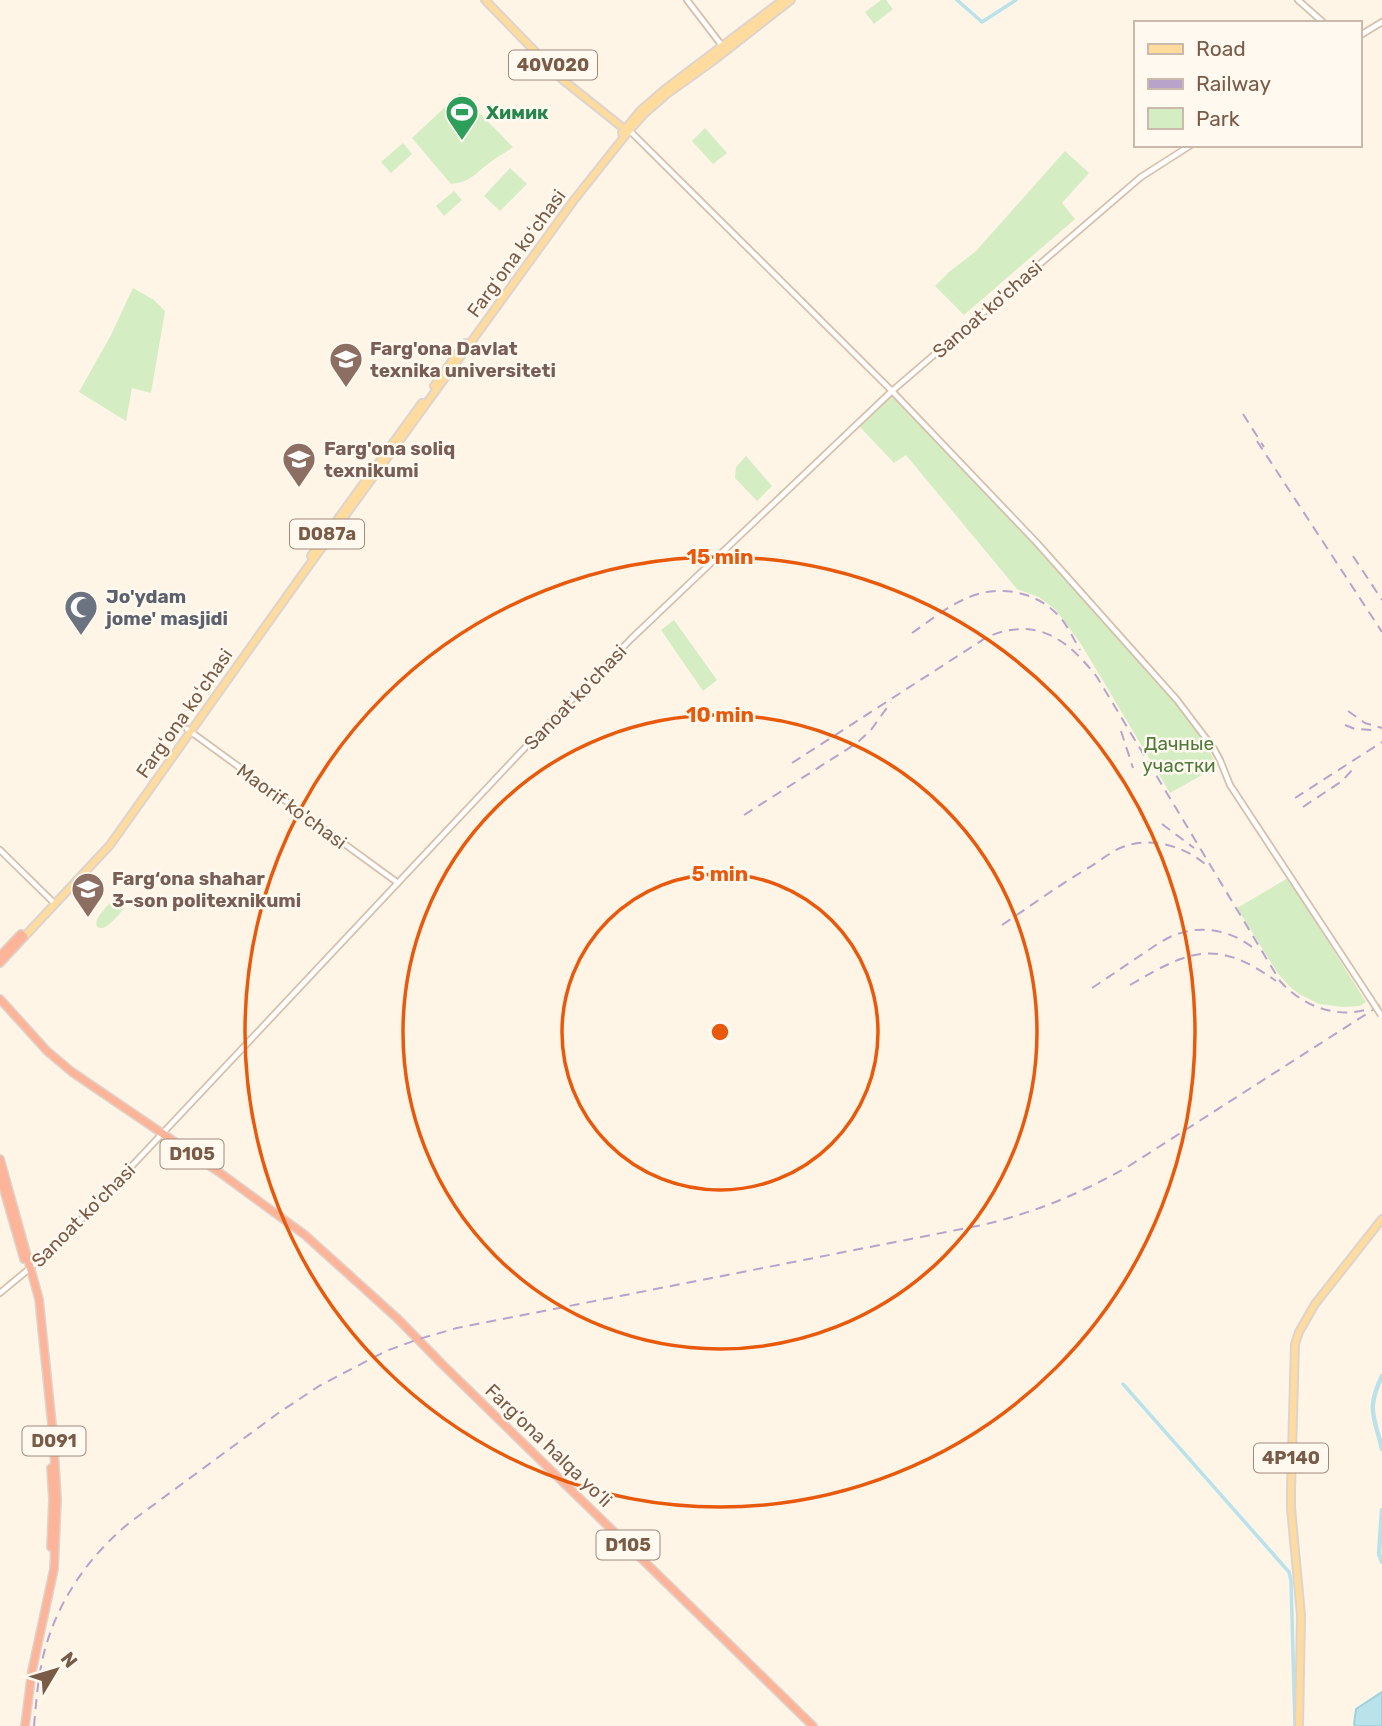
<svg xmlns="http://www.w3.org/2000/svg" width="1382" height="1726" viewBox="0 0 1382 1726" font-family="Rubik,sans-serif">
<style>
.green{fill:#d4edc3}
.water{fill:#b9e2ea;stroke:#9ed2dc;stroke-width:2}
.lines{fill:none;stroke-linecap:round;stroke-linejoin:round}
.canal{stroke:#b9e2ea;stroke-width:3.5}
.river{stroke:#b9e2ea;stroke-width:4.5}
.secondary-casing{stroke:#d7bfaa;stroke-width:8}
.primary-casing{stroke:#dcd4cf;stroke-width:10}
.highway-casing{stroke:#dcd4cf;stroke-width:10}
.secondary{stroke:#fff;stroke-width:4.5}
.primary{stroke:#ffdb9d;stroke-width:6}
.highway{stroke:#fdb499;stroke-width:7}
.rail{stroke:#b8a3ca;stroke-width:2;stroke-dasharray:10 7;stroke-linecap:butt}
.secondary-bridge-casing{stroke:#d7bfaa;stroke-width:8;stroke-linecap:butt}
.secondary-bridge{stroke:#fff;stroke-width:4.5}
.ring{fill:none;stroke:#e8590c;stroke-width:3.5}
.labels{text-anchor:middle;stroke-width:5;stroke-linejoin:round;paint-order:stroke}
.shield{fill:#fff9ef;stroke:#a28a7a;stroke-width:2}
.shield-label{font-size:18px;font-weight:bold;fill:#7a5b48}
.leisure-label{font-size:19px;font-weight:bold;fill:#27864d;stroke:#fff9ef;text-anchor:start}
.street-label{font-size:19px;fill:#7a5b48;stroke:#fff9ef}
.education-label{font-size:19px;font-weight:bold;fill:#785e54;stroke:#fff9ef;text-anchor:start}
.worship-label{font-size:19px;font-weight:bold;fill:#5b616d;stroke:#fff9ef;text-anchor:start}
.park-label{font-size:19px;fill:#4e7a3c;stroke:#fff9ef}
.centre{fill:#e8590c;stroke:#fff9ef;stroke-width:3.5}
.ring-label{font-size:21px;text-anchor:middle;font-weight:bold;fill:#e8590c;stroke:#fff9ef;stroke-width:5;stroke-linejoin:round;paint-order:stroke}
</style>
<rect width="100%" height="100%" fill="#fef5e7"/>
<!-- green -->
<g class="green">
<path d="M881 0H886L893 9 874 24 865 12Z"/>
<path d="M460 93 513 147C505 153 496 157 488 164 474 174 471 182 451 184L412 138Z"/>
<path d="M705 128 727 153 713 164 692 141Z"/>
<path d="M403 143 412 154 391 173 381 162Z"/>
<path d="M1065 151 1089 173 1062 203 1075 219 964 315 935 286 949 272 976 251Z"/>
<path d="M510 168 527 184 500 211 484 196Z"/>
<path d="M454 191 462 200 444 216 436 206Z"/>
<path d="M133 288 154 300 165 311 151 393 132 388 126 421 79 392 111 335Z"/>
<path d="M892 396 1056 564 1189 717 1218 766 1170 793 1081 644 1056 610 1039 597 1017 589 906 455 894 463 859 426Z"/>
<path d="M746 456 772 486 757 501 735 478 736 467Z"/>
<path d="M674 620 717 680 703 691 661 630Z"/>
<path d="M1288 878 1366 1002 1360 1006 1343 1007 1319 1004 1299 994 1289 986 1277 972 1237 908Z"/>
<path d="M119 898 124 903C124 904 124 906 124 908 122 912 107 928 103 928 91 929 98 916 102 912 107 906 111 900 119 898Z"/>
</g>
<!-- water -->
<path class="water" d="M1382 1692V1726H1355L1354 1724 1356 1709Z"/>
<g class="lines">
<!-- canal -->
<g class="canal">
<path d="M957 0 982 22 1016 0"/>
<path d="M1123 1384 1289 1572 1291 1581 1295 1726"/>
</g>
<!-- river -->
<g class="river">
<path d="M1382 1376C1366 1410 1374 1415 1382 1449"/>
<path d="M1382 1510 1379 1554 1382 1562"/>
</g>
<defs>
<g id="secondary">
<path d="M687 0 723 47"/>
<path d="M1298 0 1324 23"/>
<path d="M1359 36 1382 22"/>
<path d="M629 130 892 391 1037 543 1177 700 1214 749 1220 760 1230 785 1370 998"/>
<path d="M187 729 398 883"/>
<path d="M0 850 52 901"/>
<path d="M0 1293 53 1249 98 1202 518 755 632 638 892 391 1141 177 1191 145"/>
</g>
<g id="primary">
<path d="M485 0 563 80 627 131"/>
<path d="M622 133 641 110 664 90 783 0"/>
<path d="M434 386 465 343"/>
<path d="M311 556 422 403"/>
<path d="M24 937 110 845 297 582 574 200 628 132 644 114 667 94 713 61 791 0"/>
<path d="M1299 1726 1301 1615 1291 1508V1488L1295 1344 1299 1332 1315 1304 1382 1219"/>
</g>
<g id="highway">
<path d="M0 956 21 934 24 937 0 963"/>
<path d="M0 999 47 1051 72 1072 219 1172 305 1235 398 1319 442 1364 813 1726"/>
<path d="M0 1159 39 1299 53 1434 57 1499 54 1569 32 1671 25 1726"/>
<path d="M0 1176 24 1259"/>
<path d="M51 1468 53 1500 51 1547"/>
</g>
</defs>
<!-- secondary casing -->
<use href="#secondary" class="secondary-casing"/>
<!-- primary casing -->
<use href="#primary" class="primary-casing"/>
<!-- highway casing -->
<use href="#highway" class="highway-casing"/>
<!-- secondary -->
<use href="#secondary" class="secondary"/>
<!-- primary -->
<use href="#primary" class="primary"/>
<!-- highway -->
<use href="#highway" class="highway"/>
<!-- rail -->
<g class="rail">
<path d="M1243 414 1264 447"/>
<path d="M1257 441 1382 632"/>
<path d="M1353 556 1382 600"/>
<path d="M912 633C931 620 950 604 972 596 1000 585 1036 592 1057 614 1067 624 1073 638 1080 650"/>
<path d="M1348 711 1365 723 1382 728"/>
<path d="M1345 725 1355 729 1373 730"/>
<path d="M1121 731 1133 768"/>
<path d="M792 763 987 637C1037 616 1067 639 1097 677L1280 981C1302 1006 1336 1019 1369 1009"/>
<path d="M1295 798 1382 742"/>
<path d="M1303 807 1342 781 1353 769"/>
<path d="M744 815 857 743 871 730 891 702"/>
<path d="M1162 824 1194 848"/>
<path d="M1002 925C1029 907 1055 888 1083 871 1094 865 1104 857 1114 851 1143 835 1180 843 1205 864"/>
<path d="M1130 985C1190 950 1216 938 1276 981"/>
<path d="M1092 988C1107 978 1122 968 1138 957 1148 951 1159 942 1170 937 1200 923 1233 930 1257 951"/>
<path d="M34 1726C36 1703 38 1679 43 1657 56 1603 87 1558 129 1523L277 1414 319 1386 386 1351 419 1339 457 1328 982 1225C1034 1213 1082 1193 1129 1166L1382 1004"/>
</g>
<defs>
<path id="secondary-bridge" d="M1370 998 1381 1015"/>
</defs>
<!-- secondary-bridge casing -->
<use href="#secondary-bridge" class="secondary-bridge-casing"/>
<!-- secondary-bridge -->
<use href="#secondary-bridge" class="secondary-bridge"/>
</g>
<!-- distance rings -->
<g class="ring">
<circle cx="720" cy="1032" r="158"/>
<circle cx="720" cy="1032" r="317"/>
<circle cx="720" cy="1032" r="475"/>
</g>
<!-- icons -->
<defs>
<symbol id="stadium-pin" viewBox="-11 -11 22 30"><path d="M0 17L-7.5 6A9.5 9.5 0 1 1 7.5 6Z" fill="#2e9e5b" stroke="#fff9ef"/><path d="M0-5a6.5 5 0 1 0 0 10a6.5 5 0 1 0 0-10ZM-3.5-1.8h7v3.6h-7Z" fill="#fff"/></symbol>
<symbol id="university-pin" viewBox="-11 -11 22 30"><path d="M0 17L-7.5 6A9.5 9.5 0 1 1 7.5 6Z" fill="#8d6e63" stroke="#fff9ef"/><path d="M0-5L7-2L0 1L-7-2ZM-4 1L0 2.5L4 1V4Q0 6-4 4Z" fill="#fff"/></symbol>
<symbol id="mosque-pin" viewBox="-11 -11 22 30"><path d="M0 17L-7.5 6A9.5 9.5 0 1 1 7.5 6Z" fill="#6b7280" stroke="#fff9ef"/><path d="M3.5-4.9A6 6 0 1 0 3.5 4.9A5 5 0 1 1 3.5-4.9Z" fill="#fff"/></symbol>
</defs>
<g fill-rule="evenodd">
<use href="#stadium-pin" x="443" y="93" width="38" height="52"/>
<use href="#university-pin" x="327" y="340" width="38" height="52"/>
<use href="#university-pin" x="280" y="440" width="38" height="52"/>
<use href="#mosque-pin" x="62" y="588" width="38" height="52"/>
<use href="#university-pin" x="69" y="870" width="38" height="52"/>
</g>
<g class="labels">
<!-- shield labels -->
<g class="shield">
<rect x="509" y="50.5" width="88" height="29" rx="5"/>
<rect x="290" y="519.5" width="74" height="29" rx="5"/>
<rect x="160.5" y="1139.5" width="63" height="29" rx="5"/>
<rect x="22.5" y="1426.5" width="63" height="29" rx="5"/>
<rect x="1254" y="1443.5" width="74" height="29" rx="5"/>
<rect x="596.5" y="1530.5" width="63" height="29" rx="5"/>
</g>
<g class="shield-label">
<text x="553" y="71">40V020</text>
<text x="327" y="540">D087a</text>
<text x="192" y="1160">D105</text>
<text x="54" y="1447">D091</text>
<text x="1291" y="1464">4P140</text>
<text x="628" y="1551">D105</text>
</g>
<!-- leisure labels -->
<g class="leisure-label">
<text x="486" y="119">Химик</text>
</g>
<!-- street labels -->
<g class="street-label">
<text transform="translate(516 253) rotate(-54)" y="7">Fargʻona koʻchasi</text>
<text transform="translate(987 309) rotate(-41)" y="7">Sanoat ko'chasi</text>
<text transform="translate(575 697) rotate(-46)" y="7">Sanoat ko'chasi</text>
<text transform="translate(184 713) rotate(-55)" y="7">Fargʻona koʻchasi</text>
<text transform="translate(292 806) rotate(36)" y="7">Maorif ko'chasi</text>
<text transform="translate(83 1215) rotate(-45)" y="7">Sanoat ko'chasi</text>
<text transform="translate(549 1445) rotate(44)" y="7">Farg‘ona halqa yo‘li</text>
</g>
<!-- education labels -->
<g class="education-label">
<text x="370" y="355">Farg'ona Davlat<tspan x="370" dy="22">texnika universiteti</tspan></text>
<text x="324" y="455">Farg'ona soliq<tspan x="324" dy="22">texnikumi</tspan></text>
<text x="112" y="885">Farg‘ona shahar<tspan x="112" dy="22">3-son politexnikumi</tspan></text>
</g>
<!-- worship labels -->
<g class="worship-label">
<text x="106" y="603">Jo'ydam<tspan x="106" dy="22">jome' masjidi</tspan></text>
</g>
<!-- park labels -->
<g class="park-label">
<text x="1179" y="750">Дачные<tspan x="1179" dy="22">участки</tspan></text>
</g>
</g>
<circle cx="720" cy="1032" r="10" class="centre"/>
<g class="ring-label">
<text x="720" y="564">15 min</text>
<text x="720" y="722">10 min</text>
<text x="720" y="881">5 min</text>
</g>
<!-- legend -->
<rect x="1134" y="21" width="228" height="126" fill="#fff9ef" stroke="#cabaac" stroke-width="2"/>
<rect x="1148" y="44" width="35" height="10" fill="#ffdb9d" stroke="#cabaac" stroke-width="2"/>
<text x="1196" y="56" font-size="21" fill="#7a5b48">Road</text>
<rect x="1148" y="79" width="35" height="10" fill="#b8a3ca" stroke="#cabaac" stroke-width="2"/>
<text x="1196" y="91" font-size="21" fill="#7a5b48">Railway</text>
<rect x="1148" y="108" width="35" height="21" fill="#d4edc3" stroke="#cabaac" stroke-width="2"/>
<text x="1196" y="126" font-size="21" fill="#7a5b48">Park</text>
<!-- north arrow -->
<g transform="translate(56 1670) rotate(52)" stroke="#fff9ef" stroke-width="5" paint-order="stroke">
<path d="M0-5L12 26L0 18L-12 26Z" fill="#7a5b48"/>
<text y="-10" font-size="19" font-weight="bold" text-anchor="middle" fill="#7a5b48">N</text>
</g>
</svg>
